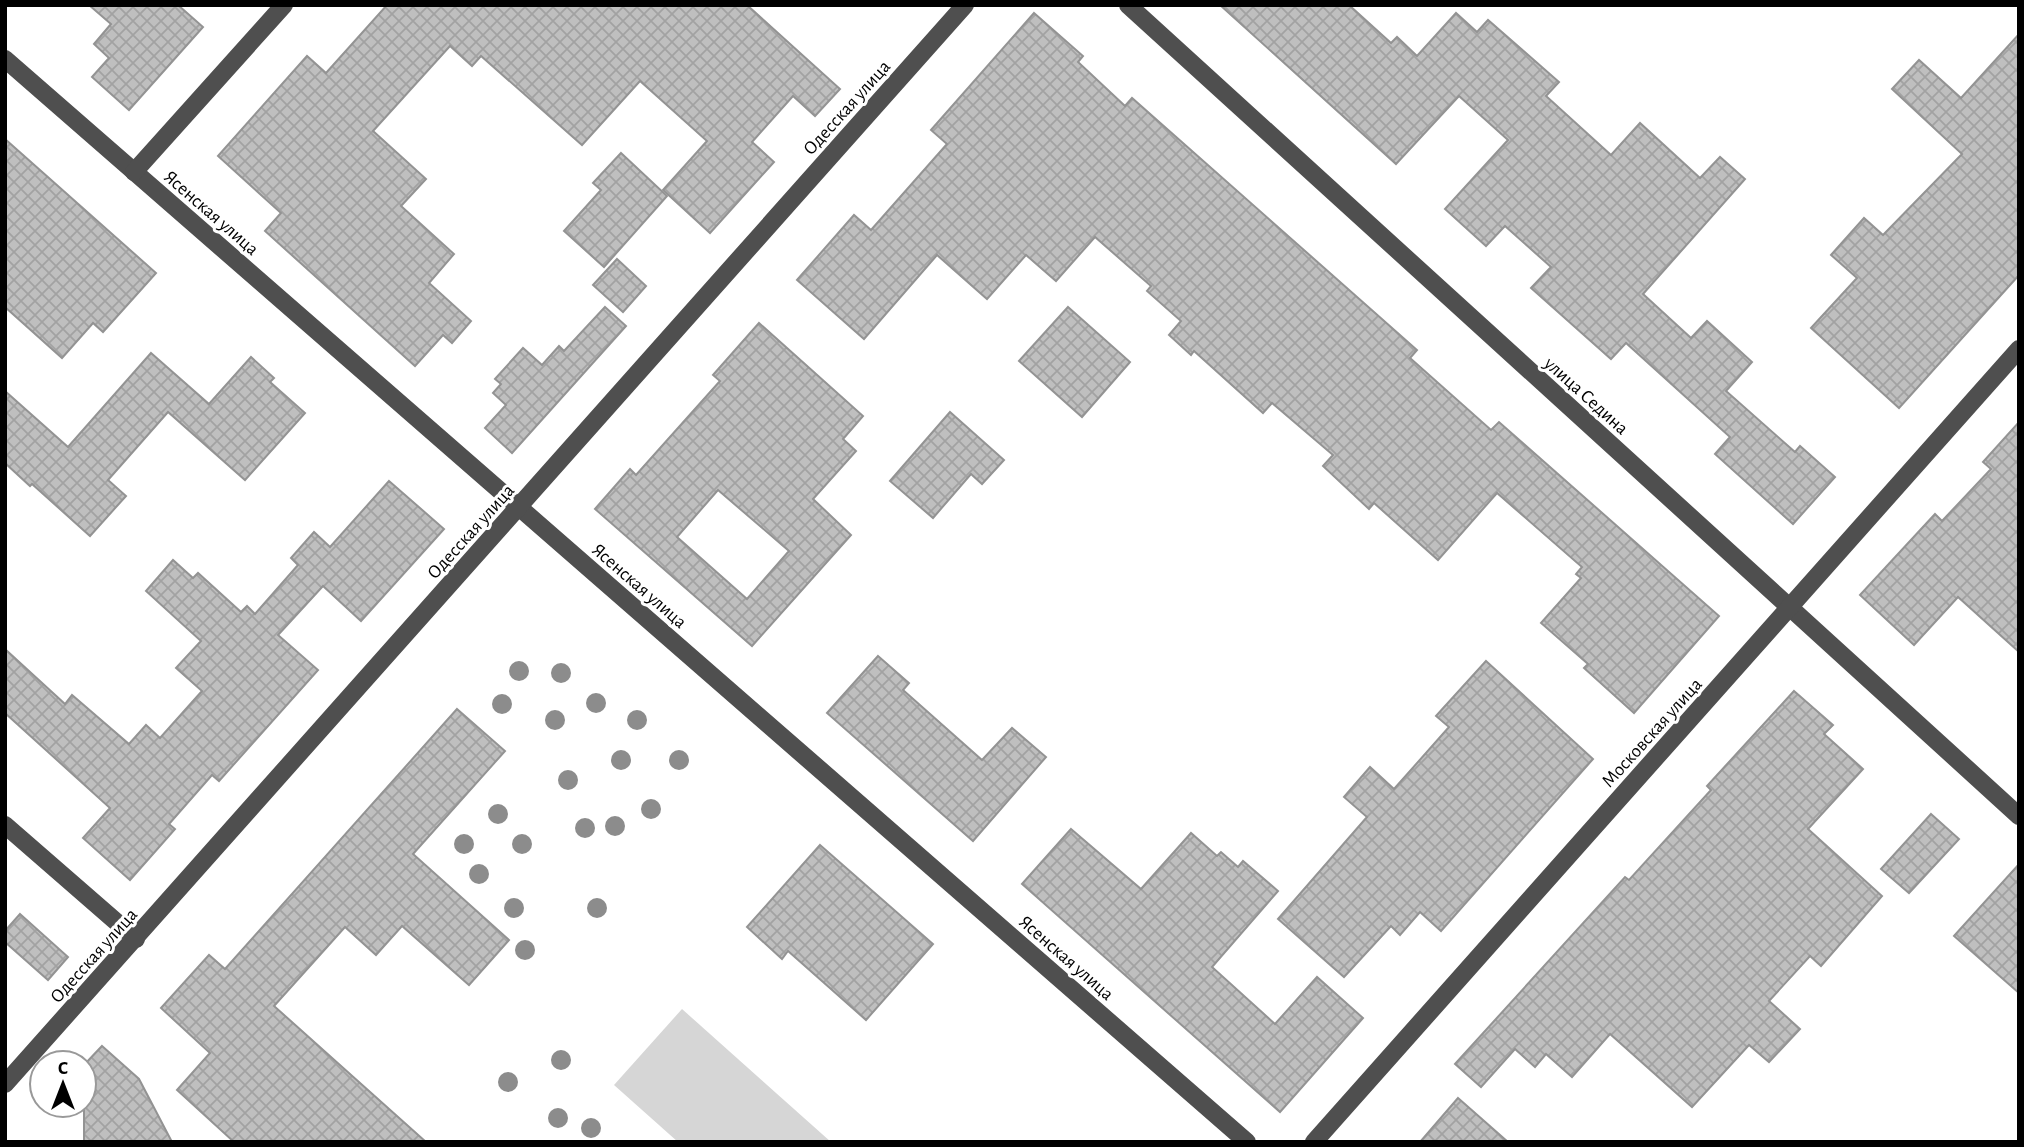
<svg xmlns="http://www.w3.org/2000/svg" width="2024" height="1147" viewBox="0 0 2024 1147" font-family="'Alegreya Sans',sans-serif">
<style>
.park{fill:#d6d6d6}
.building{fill:url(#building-cross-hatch);stroke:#939393;stroke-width:2;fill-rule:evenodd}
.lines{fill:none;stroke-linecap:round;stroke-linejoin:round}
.minor{stroke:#4f4f4f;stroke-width:18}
.tree{fill:#8c8c8c}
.labels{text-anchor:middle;stroke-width:6;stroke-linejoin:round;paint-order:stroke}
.street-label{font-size:19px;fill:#000;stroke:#fff}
</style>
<defs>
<pattern id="building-cross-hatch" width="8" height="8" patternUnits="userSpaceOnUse" patternTransform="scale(1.75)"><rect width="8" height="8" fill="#bfbfbf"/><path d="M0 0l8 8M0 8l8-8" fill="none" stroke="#a2a2a2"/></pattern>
</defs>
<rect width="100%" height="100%" fill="#fff"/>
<!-- park -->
<path class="park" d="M682 1009 831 1142H678L614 1085Z"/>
<!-- building -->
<g class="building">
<path d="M89 5H178L203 27 129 110 92 77 109 58 94 44 111 24Z"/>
<path d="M387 5H747L840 89 815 116 793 96 752 142 774 162 710 233 663 190 707 141 640 81 582 145 481 56 472 66 450 46 373 131 426 179 401 206 454 254 429 283 471 321 452 343 443 335 415 366 265 231 281 213 218 156 307 56 326 73Z"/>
<path d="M1220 5H1349L1391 43 1397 37 1417 56 1456 13 1477 32 1488 20 1559 82 1546 96 1611 155 1640 123 1700 178 1720 157 1745 179 1643 294 1691 338 1707 321 1752 362 1726 391 1795 452 1800 446 1835 477 1793 524 1715 454 1730 437 1626 343 1611 359 1531 288 1551 267 1505 226 1486 246 1445 209 1508 140 1459 96 1396 164Z"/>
<path d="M1034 13 1083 56 1078 62 1125 106 1132 98 1417 350 1410 358 1491 430 1499 422 1719 616 1634 713 1584 668 1588 664 1541 623 1581 578 1576 574 1582 567 1497 493 1438 560 1374 503 1369 509 1323 466 1333 455 1272 403 1263 413 1194 351 1191 355 1169 335 1181 321 1147 291 1151 286 1095 237 1056 281 1026 255 987 299 937 255 864 339 797 280 854 215 871 230 947 144 931 130Z"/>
<path d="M2019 34V275L1899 408 1811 328 1857 278 1831 255 1864 218 1883 235 1962 154 1892 89 1919 60 1961 98Z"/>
<path d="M5 139 156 273 103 332 93 323 62 358 5 307Z"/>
<path d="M621 153 667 196 604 267 564 231 601 190 593 183Z"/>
<path d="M617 259 646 286 623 312 593 285Z"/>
<path d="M605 307 626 326 512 453 485 428 506 405 493 393 501 384 495 379 523 348 542 365 559 346 564 351Z"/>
<path d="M1068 307 1130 362 1082 417 1019 361Z"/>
<path d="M759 323 863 416 843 439 856 451 813 499 851 535 752 646 595 509 630 469 636 475 720 381 713 375ZM718 490 789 551 747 599 677 537Z"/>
<path d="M151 353 209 404 251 357 274 378 270 382 305 413 245 480 168 412 108 480 126 496 90 536 32 484 30 486 5 463V391L68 447Z"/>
<path d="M950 412 1004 460 982 484 971 474 933 518 890 481Z"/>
<path d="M2019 422V652L1958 597 1914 645 1860 595 1935 514 1942 521 1991 469 1983 462Z"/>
<path d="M389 481 444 529 361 621 323 586 278 635 318 670 219 781 212 775 169 824 175 829 130 880 83 838 110 808 5 713V649L65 704 72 695 129 744 146 725 160 738 202 691 176 668 201 641 146 591 173 560 193 578 198 573 241 612 247 606 255 614 298 565 291 558 314 532 330 547Z"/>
<path d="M878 656 909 683 903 690 982 760 1012 728 1046 757 973 841 827 713Z"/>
<path d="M1486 661 1593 759 1441 931 1420 912 1400 935 1391 926 1344 977 1278 919 1367 817 1344 797 1370 767 1394 789 1449 727 1436 716Z"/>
<path d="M1794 691 1833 725 1824 734 1863 769 1808 829 1882 896 1821 966 1810 956 1769 1001 1800 1029 1769 1062 1749 1045 1692 1107 1610 1034 1572 1077 1546 1054 1535 1067 1515 1049 1481 1087 1455 1064 1625 877 1629 880 1711 790 1707 786Z"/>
<path d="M457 709 505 751 413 854 509 940 469 985 402 926 376 955 345 927 274 1006 426 1142H234L177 1090 210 1053 161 1008 209 955 225 969Z"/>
<path d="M1931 814 1959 839 1909 893 1881 869Z"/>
<path d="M1071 829 1141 889 1191 833 1217 856 1221 852 1238 867 1243 861 1278 891 1212 967 1275 1024 1317 977 1363 1018 1280 1112 1022 884Z"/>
<path d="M820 845 933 944 866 1020 788 951 782 959 747 927Z"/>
<path d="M2019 864V993L1954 936Z"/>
<path d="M20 914 68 957 48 980 5 942V931Z"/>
<path d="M102 1046 139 1079 172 1142H84V1065Z"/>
<path d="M1458 1098 1508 1142H1420Z"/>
</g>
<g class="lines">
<!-- minor -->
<g class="minor">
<path d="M1128 5 2019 816"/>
<path d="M5 59 1247 1142"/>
<path d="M134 172 284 5"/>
<path d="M5 825 136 939"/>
<path d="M5 1084 965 5"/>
<path d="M1314 1142 2019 349"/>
</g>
</g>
<!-- trees -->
<g class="tree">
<circle cx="519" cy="671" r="10"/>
<circle cx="561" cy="673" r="10"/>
<circle cx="596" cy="703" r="10"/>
<circle cx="502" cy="704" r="10"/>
<circle cx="555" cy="720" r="10"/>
<circle cx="637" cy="720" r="10"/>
<circle cx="621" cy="760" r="10"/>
<circle cx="679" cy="760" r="10"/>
<circle cx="568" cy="780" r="10"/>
<circle cx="651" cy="809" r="10"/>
<circle cx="498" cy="814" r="10"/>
<circle cx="615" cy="826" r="10"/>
<circle cx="585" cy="828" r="10"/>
<circle cx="464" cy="844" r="10"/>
<circle cx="522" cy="844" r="10"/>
<circle cx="479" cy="874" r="10"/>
<circle cx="514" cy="908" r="10"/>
<circle cx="597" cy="908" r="10"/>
<circle cx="525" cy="950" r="10"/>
<circle cx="561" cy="1060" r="10"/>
<circle cx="508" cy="1082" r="10"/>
<circle cx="558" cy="1118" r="10"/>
<circle cx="591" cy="1128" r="10"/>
</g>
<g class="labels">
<!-- street labels -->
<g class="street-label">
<text transform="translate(846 107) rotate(-48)" y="7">Одесская улица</text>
<text transform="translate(212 212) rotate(41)" y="7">Ясенская улица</text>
<text transform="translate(1587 395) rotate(42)" y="7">улица Седина</text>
<text transform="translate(470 531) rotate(-48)" y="7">Одесская улица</text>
<text transform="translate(640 585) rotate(41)" y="7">Ясенская улица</text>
<text transform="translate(1651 732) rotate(-48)" y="7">Московская улица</text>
<text transform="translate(93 955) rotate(-48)" y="7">Одесская улица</text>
<text transform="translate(1067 957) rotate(41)" y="7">Ясенская улица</text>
</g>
</g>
<!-- border -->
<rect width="2024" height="1147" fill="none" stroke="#000000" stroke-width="14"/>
<!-- north arrow -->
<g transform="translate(63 1084)"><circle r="33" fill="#ffffff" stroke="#999999" stroke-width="2"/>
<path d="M0-5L12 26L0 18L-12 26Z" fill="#000000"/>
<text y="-10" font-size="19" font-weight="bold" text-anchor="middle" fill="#000000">С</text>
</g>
</svg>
